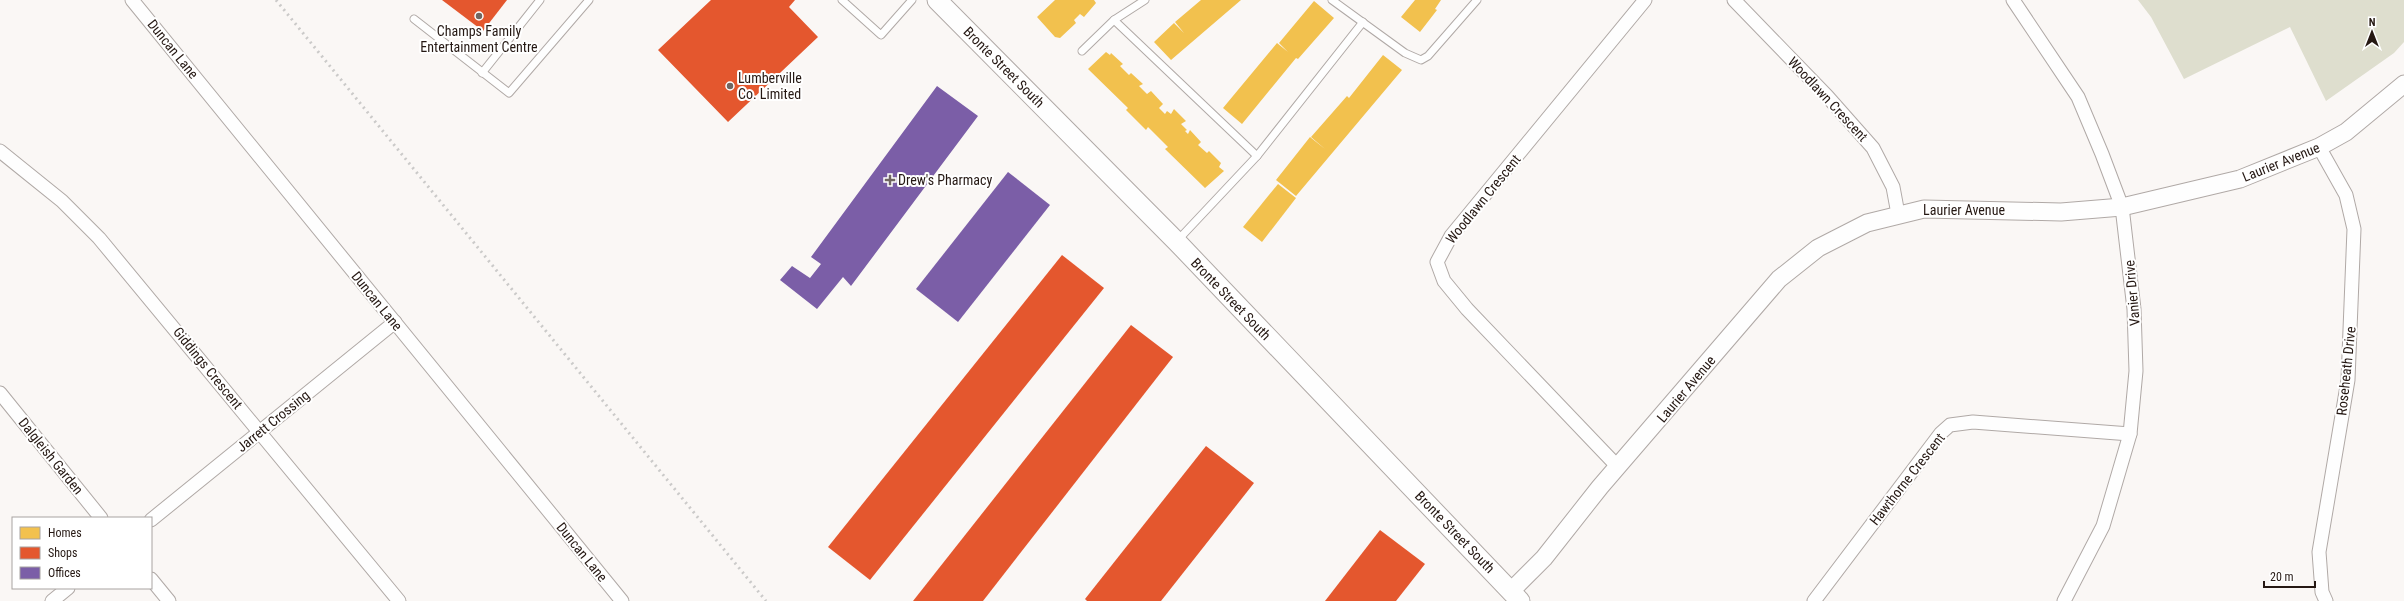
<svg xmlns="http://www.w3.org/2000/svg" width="2404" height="601" viewBox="0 0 2404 601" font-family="'Roboto Condensed',sans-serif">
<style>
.park{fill:#dedece}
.homes{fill:#f2c14e}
.shops{fill:#e4572e}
.offices{fill:#7b5ea7}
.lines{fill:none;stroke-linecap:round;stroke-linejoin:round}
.service-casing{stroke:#b0a9a6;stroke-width:9}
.minor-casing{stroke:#b0a9a6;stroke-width:15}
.tertiary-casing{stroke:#b0a9a6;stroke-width:19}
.secondary-casing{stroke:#b0a9a6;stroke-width:21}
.service{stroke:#fefefe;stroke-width:7}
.minor{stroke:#fefefe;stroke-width:13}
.tertiary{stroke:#fefefe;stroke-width:17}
.secondary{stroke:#fefefe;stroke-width:19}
.rail{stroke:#cbcac9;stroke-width:3;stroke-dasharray:2 4;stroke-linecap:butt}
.poi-dot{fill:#706662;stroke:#fff;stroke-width:1.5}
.labels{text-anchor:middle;stroke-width:4;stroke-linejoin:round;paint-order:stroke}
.poi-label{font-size:14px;fill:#251813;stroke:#fff;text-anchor:start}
.street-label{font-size:14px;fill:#251813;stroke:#fff}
</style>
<rect width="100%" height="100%" fill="#faf7f5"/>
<!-- park -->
<path class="park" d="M2138 0H2404V42L2394 53 2326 101 2290 27 2184 79 2151 17Z"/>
<!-- homes -->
<g class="homes">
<path d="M1055 0H1094L1096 3 1084 17 1080 14 1074 20 1076 23 1060 38 1055 37 1037 17Z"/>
<path d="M1201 0H1241L1171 60 1154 42 1174 23 1184 33 1175 22Z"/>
<path d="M1415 0H1441L1435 9 1437 10 1420 32 1401 17Z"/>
<path d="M1314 1 1334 18 1298 59 1296 58 1242 124 1223 108 1277 43 1288 52 1279 43Z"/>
<path d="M1106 52 1110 55 1111 53 1123 64 1120 66 1129 75 1131 73 1143 84 1139 86 1147 94 1151 91 1163 104 1159 108 1165 114 1167 111 1171 114 1174 109 1186 121 1181 124 1187 130 1185 131 1188 134 1190 130 1201 142 1198 145 1207 153 1209 151 1221 163 1219 167 1224 171 1205 188 1165 149 1168 147 1148 127 1146 130 1126 110 1128 108 1088 69Z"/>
<path d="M1383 55 1402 70 1296 196 1276 180 1310 137 1325 149 1311 137 1347 96 1349 98Z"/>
<path d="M1278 184 1296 198 1262 242 1243 227Z"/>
</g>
<!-- shops -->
<g class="shops">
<path d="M442 0H507L483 31Z"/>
<path d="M711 0H795L789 7 818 37 728 122 658 50Z"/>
<path d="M1062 255 1104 288 870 580 828 547Z"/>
<path d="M1131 325 1173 357 983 601H913Z"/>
<path d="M1206 446 1254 483 1161 601H1087L1085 599Z"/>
<path d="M1380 530 1425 564 1396 601H1325Z"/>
</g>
<!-- offices -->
<g class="offices">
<path d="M937 86 978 116 851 286 843 277 817 309 780 280 792 266 810 278 821 264 811 257Z"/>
<path d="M1008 172 1050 205 958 322 916 289Z"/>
</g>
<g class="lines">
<defs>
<g id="service">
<path d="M842 0 881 35 912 0"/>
<path d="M1332 0 1405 53 1421 60 1428 56 1477 0"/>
<path d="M414 19 509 93 589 0"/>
<path d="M1114 20 1257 156"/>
<path d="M1082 51 1114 20 1145 0"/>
<path d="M482 73 540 0"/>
<path d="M1177 241 1257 156 1363 22"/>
</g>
<g id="minor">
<path d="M132 0 622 601"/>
<path d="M1734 0 1827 96 1873 148 1893 187 1898 214"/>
<path d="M2013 0 2078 97 2102 154 2122 207 2134 309 2136 371 2130 434 2103 526 2064 601"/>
<path d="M2319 147 2346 195 2354 229 2348 380 2319 552 2322 592 2326 601"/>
<path d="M0 151 62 201 99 238 399 601"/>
<path d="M0 393 101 518"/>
<path d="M1618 467 1467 309 1444 281 1437 262 1451 236 1645 0"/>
<path d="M151 520 395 322"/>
<path d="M151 579 169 601"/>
<path d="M52 601 68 588"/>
<path d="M1814 601 1941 433 1950 425 1973 422 2130 434"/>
</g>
<path id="tertiary" d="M1511 591 1544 558 1600 487 1779 279 1818 248 1867 223 1924 209 2061 212 2122 207 2240 179 2319 147 2346 132 2404 84"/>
<path id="secondary" d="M937 0 1177 242 1520 601"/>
</defs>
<!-- service casing -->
<use href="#service" class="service-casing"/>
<!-- minor casing -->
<use href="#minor" class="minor-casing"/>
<!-- tertiary casing -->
<use href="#tertiary" class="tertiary-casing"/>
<!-- secondary casing -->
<use href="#secondary" class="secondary-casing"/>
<!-- service -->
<use href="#service" class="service"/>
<!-- minor -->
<use href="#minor" class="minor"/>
<!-- tertiary -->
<use href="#tertiary" class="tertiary"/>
<!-- secondary -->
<use href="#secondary" class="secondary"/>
<!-- rail -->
<path class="rail" d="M276 0 766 601"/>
</g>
<!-- markers -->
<g class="poi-dot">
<circle cx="479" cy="16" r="4"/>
<circle cx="730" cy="86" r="4"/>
<path d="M888 174h4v4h4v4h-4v4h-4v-4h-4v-4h4z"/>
</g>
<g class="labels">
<!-- poi labels -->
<g class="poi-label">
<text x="479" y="36" text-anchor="middle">Champs Family<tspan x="479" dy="16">Entertainment Centre</tspan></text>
<text x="738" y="83">Lumberville<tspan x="738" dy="16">Co. Limited</tspan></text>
<text x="898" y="185">Drew's Pharmacy</text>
</g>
<!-- street labels -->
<g class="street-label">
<text transform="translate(173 49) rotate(51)" y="5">Duncan Lane</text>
<text transform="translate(1004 67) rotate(45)" y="5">Bronte Street South</text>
<text transform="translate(1828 99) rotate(47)" y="5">Woodlawn Crescent</text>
<text transform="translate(2281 162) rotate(-22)" y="5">Laurier Avenue</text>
<text transform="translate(1483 199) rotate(-51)" y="5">Woodlawn Crescent</text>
<text x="1964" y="215">Laurier Avenue</text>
<text transform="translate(2132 293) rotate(-95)" y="5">Vanier Drive</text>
<text transform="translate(1231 299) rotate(46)" y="5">Bronte Street South</text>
<text transform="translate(377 301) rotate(51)" y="5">Duncan Lane</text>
<text transform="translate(208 368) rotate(51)" y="5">Giddings Crescent</text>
<text transform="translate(2346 371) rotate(-84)" y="5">Roseheath Drive</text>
<text transform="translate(1686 389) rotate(-50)" y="5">Laurier Avenue</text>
<text transform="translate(273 421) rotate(-39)" y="5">Jarrett Crossing</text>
<text transform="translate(51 456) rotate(51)" y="5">Dalgleish Garden</text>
<text transform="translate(1907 479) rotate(-52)" y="5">Hawthorne Crescent</text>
<text transform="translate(1455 532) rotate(46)" y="5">Bronte Street South</text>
<text transform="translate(582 552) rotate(51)" y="5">Duncan Lane</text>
</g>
</g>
<!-- legend -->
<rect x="12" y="517" width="140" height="72" fill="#ffffff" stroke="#a8a3a1"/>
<rect x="20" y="527" width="20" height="12" fill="#f2c14e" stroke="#a8a3a1"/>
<text x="48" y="537" font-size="12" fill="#251813">Homes</text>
<rect x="20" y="547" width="20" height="12" fill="#e4572e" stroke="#a8a3a1"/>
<text x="48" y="557" font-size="12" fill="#251813">Shops</text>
<rect x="20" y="567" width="20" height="12" fill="#7b5ea7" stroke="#a8a3a1"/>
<text x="48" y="577" font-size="12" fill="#251813">Offices</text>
<!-- north arrow -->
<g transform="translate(2372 32)" stroke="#ffffff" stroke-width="3" paint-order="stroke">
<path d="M0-3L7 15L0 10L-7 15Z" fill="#251813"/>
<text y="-6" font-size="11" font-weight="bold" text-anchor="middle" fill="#251813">N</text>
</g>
<!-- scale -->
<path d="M2264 581v6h51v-6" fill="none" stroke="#251813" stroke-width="2"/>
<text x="2270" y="581" font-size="12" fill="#251813" stroke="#ffffff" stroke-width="3" paint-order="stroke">20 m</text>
</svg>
